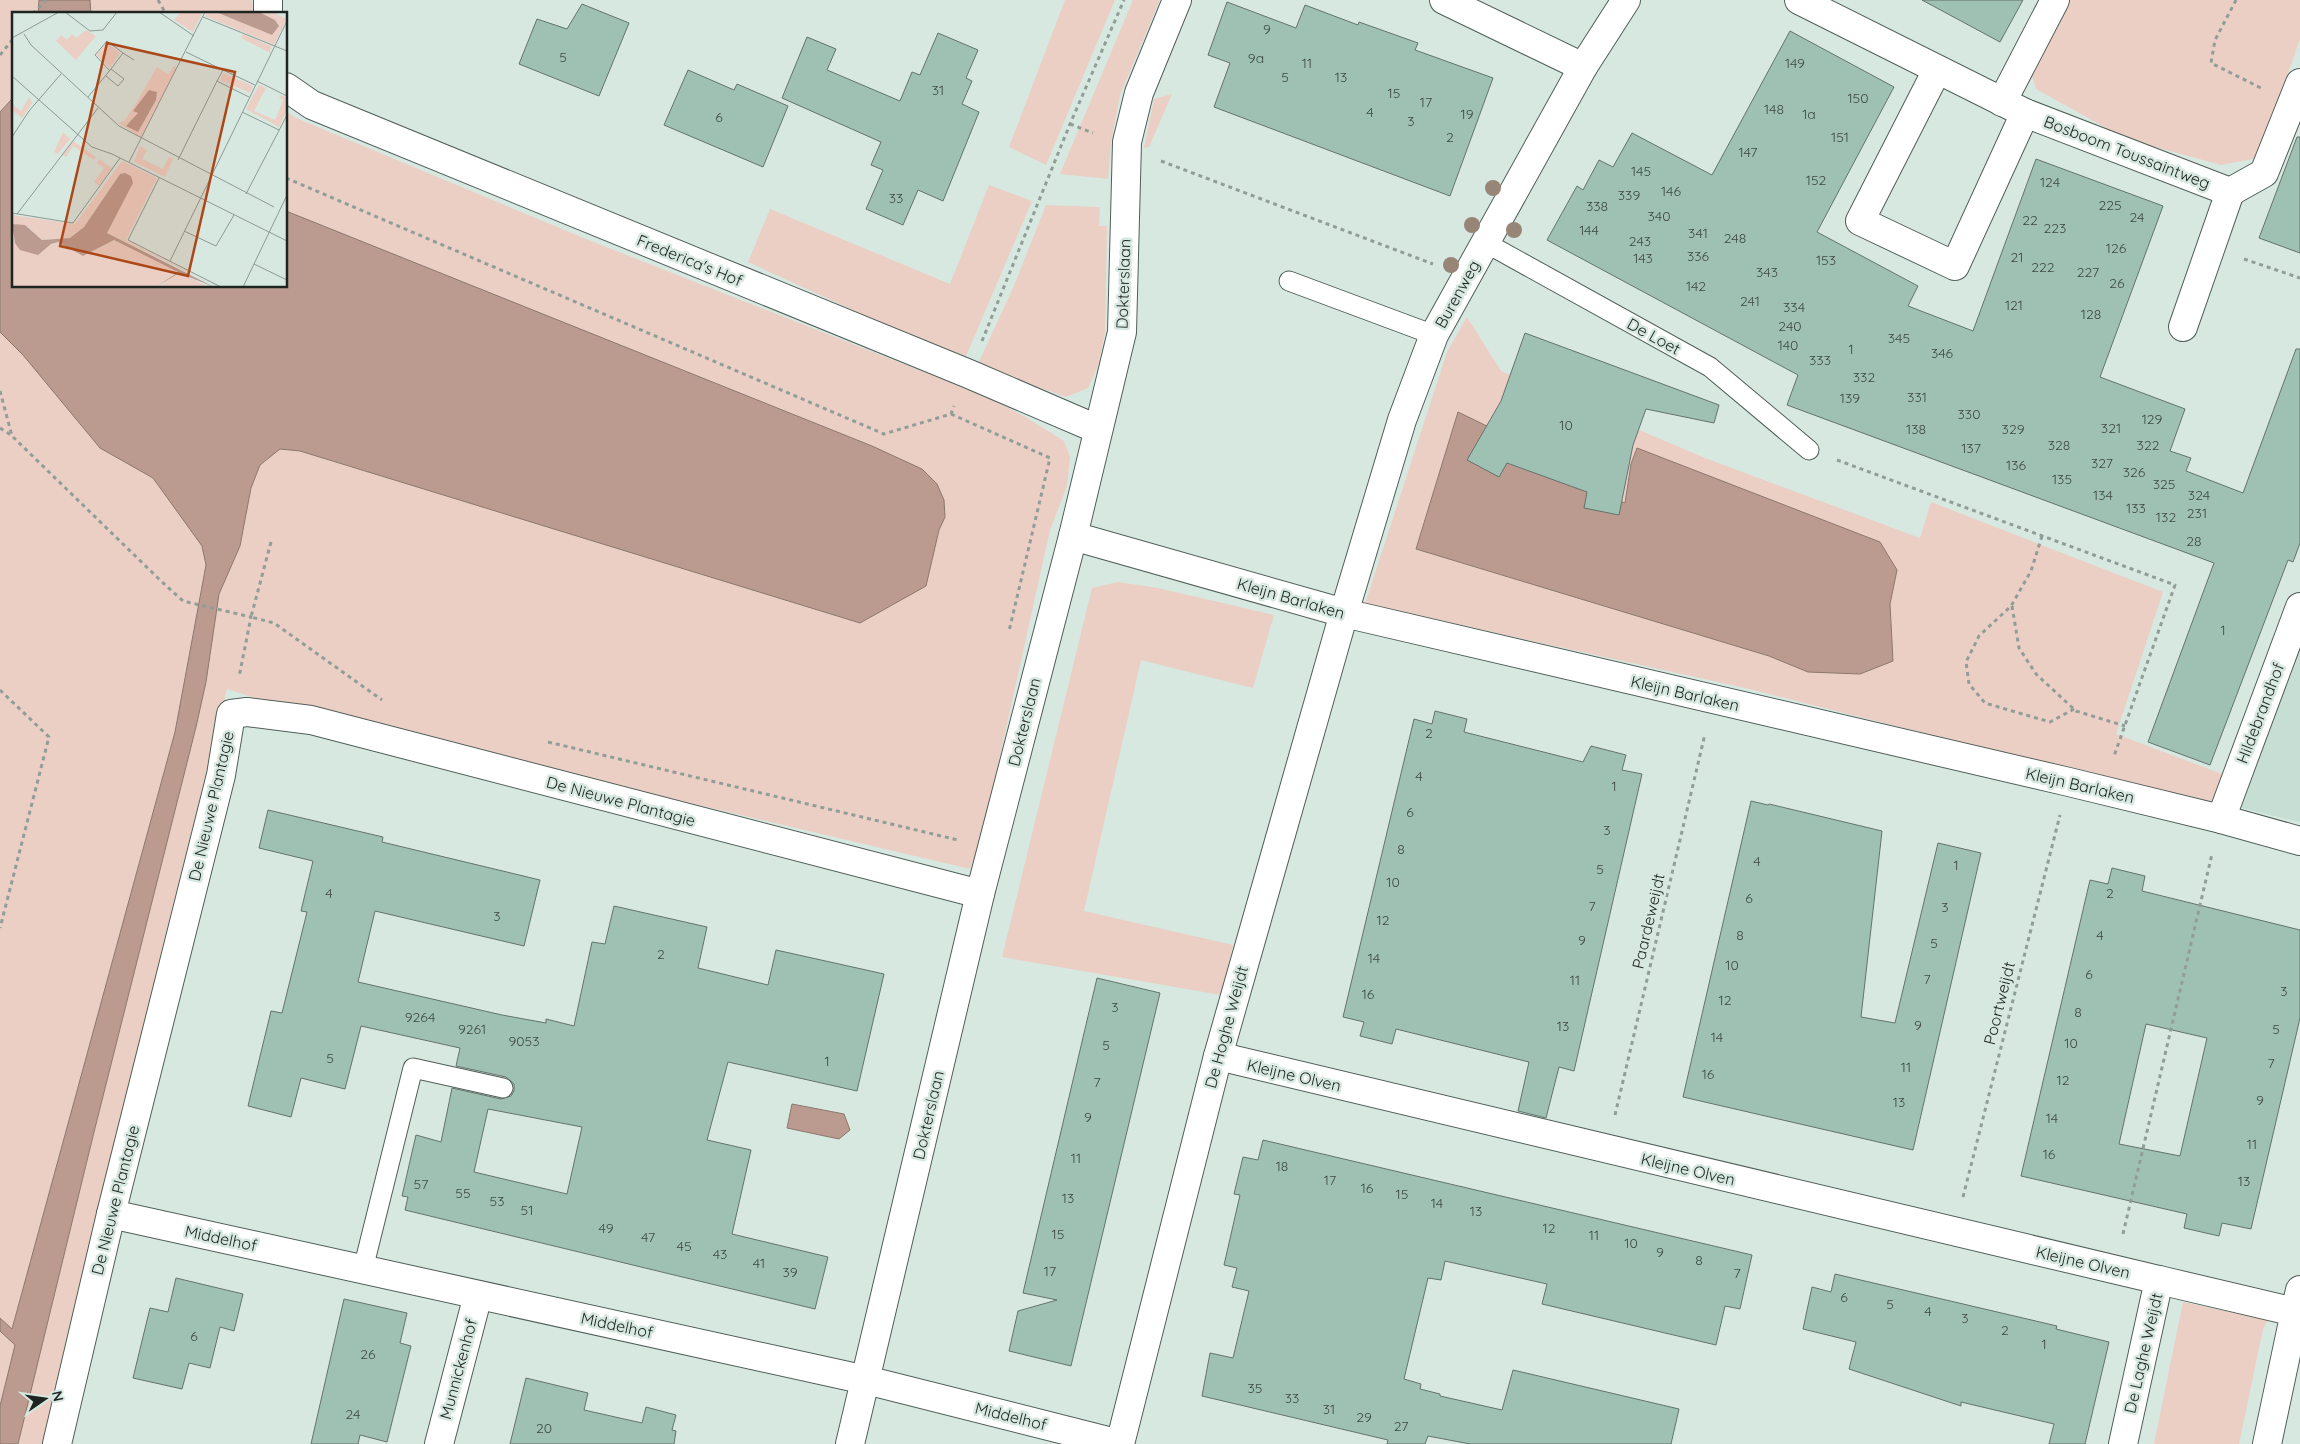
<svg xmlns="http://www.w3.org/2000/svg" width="2300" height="1444" viewBox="0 0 2300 1444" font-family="Quicksand,sans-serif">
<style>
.built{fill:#c6ded4}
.green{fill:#ebcfc4;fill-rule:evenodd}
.water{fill:#bb9b8f;stroke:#8c776e}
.building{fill:#9fc1b3;stroke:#63736c;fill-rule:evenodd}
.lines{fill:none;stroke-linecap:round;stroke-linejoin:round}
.lane-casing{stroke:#505f59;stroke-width:21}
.street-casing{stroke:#505f59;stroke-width:30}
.path{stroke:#919e98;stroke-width:3;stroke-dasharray:4 4;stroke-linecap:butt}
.lane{stroke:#fff;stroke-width:19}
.street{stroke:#fff;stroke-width:28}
.tree{fill:#978678}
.labels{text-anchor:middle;stroke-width:5;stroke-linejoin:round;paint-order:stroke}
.number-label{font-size:14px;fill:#3e4b46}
.street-label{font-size:16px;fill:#1e2421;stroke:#d7e8e1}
.inset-road{fill:none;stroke:#8d9a94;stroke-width:1}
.view{fill:#ac4718;fill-opacity:0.15;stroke:#ac4718;stroke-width:2.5}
.inset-edge{fill:none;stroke:#1e2421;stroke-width:2.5}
</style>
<rect width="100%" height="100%" fill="#d7e8e1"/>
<!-- built -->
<path class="built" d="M2300 635V822L2237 807Z"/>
<!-- green -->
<g class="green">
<path d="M0 0H39L38 14H14V94L11 100 0 112Z"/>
<path d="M90 0H252L253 14H91Z"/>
<path d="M1065 0H1115L1046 165 1009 147Z"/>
<path d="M1133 0H1160L1120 95 1111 143 1108 179 1060 174Z"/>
<path d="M2066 0H2300V39L2258 158 2221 165 2126 139 2036 89 2029 66Z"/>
<path d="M1172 94 1149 147 1144 148 1154 99Z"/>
<path d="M286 111 296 118 591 241 987 397 1024 416 1064 441 1070 457 1067 486 1050 530 982 837 970 869 283 707 227 689 164 941 45 1444H18L94 1132 196 727 206 682 219 594 240 546 251 488 260 465 280 448 300 451 859 623 939 530C962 479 908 463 872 446L286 211Z"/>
<path d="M989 185 1032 201 964 361 748 262 770 209 950 284Z"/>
<path d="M1046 205 1100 207 1099 226H1107L1105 333 1098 366 1088 388 1066 397 977 366 1013 288Z"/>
<path d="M1467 317 1501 371 1705 458 1920 538 1931 502 2163 592 2116 734 2222 774 2211 806 1745 688 1365 604 1447 352ZM1458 412 1484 450 1625 503 1631 464 1897 570 1890 604 1893 661 1808 672 1769 656 1417 549Z"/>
<path d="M0 332 23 355 100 448 153 478 202 546 206 565 175 732 12 1329 0 1318Z"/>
<path d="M1118 582 1158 588 1274 615 1253 688 1141 660 1084 911 1233 945 1221 995 1002 957 1092 588Z"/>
<path d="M2183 1302 2268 1320 2263 1329 2239 1444H2154Z"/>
<path d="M0 1331 15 1345 0 1406Z"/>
</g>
<!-- water -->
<g class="water">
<path d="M39 0H90L91 14H38Z"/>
<path d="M14 94V286H286V211L872 446 922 469 937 484 944 500 945 517 939 530 926 586 860 623 300 451 280 449 260 465 251 488 240 546 219 594 206 682 196 727 94 1132 18 1444H0V1406L15 1345 0 1331V1318L12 1329 175 732 206 565 202 546 153 478 100 448 23 355 0 332V112L11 100Z"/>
<path d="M1458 412 1493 429 1485 450 1625 503 1631 464 1637 448 1880 542 1897 570 1890 604 1893 661 1860 674 1808 672 1769 656 1416 549Z"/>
<path d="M792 1104 844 1114 850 1130 839 1139 787 1128Z"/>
</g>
<!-- building -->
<g class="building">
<path d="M1922 0H2023L2000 42Z"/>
<path d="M1227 2 1296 28 1305 5 1358 25 1359 22 1418 43 1415 50 1493 78 1450 196 1214 107 1230 63 1208 55Z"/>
<path d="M582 4 629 23 599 96 519 64 537 19 567 29Z"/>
<path d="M1790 31 1894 87 1817 232 1918 286 1908 306 1973 331 2036 159 2163 206 2100 377 2185 409 2170 451 2191 458 2186 471 2243 493 2296 349H2300V543L2293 562 2288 560 2210 765 2148 742 2214 563 1787 405 1798 375 1547 240 1577 186 1583 190 1599 160 1613 167 1632 133 1712 175Z"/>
<path d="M938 33 978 50 966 78 972 81 962 104 979 112 943 201 918 190 903 225 866 209 883 170 871 165 881 142 782 98 807 37 836 49 827 70 900 101 912 72 920 75Z"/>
<path d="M688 70 734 90 737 84 788 106 763 167 664 125Z"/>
<path d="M2297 137H2300V253L2259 238Z"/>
<path d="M1525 333 1719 405 1714 423 1646 409 1633 445 1619 515 1584 508 1587 492 1507 463 1499 477 1467 460 1501 401Z"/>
<path d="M1435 711 1467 719 1464 732 1583 762 1591 746 1626 755 1622 770 1642 774 1574 1071 1559 1067 1546 1118 1518 1111 1529 1062 1396 1029 1392 1044 1360 1036 1364 1022 1343 1017 1414 719 1432 724Z"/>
<path d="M1751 801 1768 805 1769 804 1882 831 1861 1017 1895 1023 1938 843 1981 853 1913 1150 1683 1097Z"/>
<path d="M268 810 383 837 382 842 540 880 524 946 375 911 358 982 502 1015 546 1023V1019L574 1026 592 942 605 944 614 906 707 927 698 968 768 985 776 950 884 974 857 1091 728 1062 707 1140 751 1150 732 1234 828 1257 815 1309 405 1210 408 1197 402 1196 416 1135 441 1142 452 1088 501 1099 511 1096 514 1091V1084L506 1077 456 1066 460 1048 361 1026 345 1089 301 1078 291 1117 248 1106 271 1011 282 1013 307 912 301 911 313 861 259 848ZM488 1109 582 1127 567 1194 474 1172Z"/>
<path d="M2112 868 2145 876 2142 891 2300 930V1018L2251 1229 2222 1223 2219 1236 2184 1228 2187 1214 2021 1176 2090 880 2108 884ZM2146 1024 2207 1038 2180 1156 2119 1144Z"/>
<path d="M1097 978 1160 993 1071 1366 1009 1351 1018 1311 1057 1300 1023 1293Z"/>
<path d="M1263 1140 1752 1255 1740 1309 1725 1306 1716 1345 1542 1304 1547 1284 1445 1261 1441 1280 1428 1278 1404 1379 1421 1384 1420 1389 1440 1394V1396L1502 1410 1513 1370 1679 1409 1671 1444H1470L1428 1436 1425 1444H1387L1388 1440 1202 1396 1210 1353 1233 1358 1249 1291 1232 1287 1237 1268 1224 1265 1240 1195 1234 1194 1243 1157 1258 1160Z"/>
<path d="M1835 1274 2057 1326 2056 1329 2109 1342 2085 1444H2049L2054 1424 1961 1402V1406L1849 1369 1856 1342 1803 1329 1812 1287 1831 1292Z"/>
<path d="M176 1278 243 1294 234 1331 220 1327 210 1368 189 1363 182 1389 133 1378 150 1308 168 1312Z"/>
<path d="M344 1299 407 1313 400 1343 411 1346 387 1442 360 1435 358 1444H311Z"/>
<path d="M526 1378 588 1393 584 1410 642 1423 646 1407 676 1415 672 1430 676 1431 674 1444H510Z"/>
</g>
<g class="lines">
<defs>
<g id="lane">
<path d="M1486 243 1710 367 1809 450"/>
<path d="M1289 281 1434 335"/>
<path d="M363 1269 413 1068 503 1088"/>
</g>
<g id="street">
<path d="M268 0V14"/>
<path d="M1444 0 1583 67"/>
<path d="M1799 0 2025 113 1955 266 1860 221 1937 70"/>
<path d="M286 87 312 105 969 374 1097 429"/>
<path d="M2002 102 2055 0"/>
<path d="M2025 113 2230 192 2183 327"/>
<path d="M2230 192 2264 173 2300 83"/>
<path d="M1073 536 1344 613 2069 782 2221 819 2300 841"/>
<path d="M2221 819 2300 607"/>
<path d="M1218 1056 2159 1280"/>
<path d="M111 1214 866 1380 1120 1444"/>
<path d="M57 1444 111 1214 221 775 231 714 247 712 311 720 980 894"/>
<path d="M439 1444 478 1295"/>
<path d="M850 1444 980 894 1073 536 1122 332 1127 142 1139 93 1177 0"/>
<path d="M1120 1444 1218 1056 1344 613 1402 420 1434 335 1583 67 1626 0"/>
<path d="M2123 1444 2159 1280 2295 1312 2300 1290"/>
<path d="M2267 1444 2295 1312"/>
</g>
</defs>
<!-- lane casing -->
<use href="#lane" class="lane-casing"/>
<!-- street casing -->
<use href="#street" class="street-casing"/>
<!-- path -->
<g class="path">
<path d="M158 0 166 14"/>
<path d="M2236 0 2215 40 2211 63 2261 88"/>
<path d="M33 14 46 0"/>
<path d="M0 55 14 38"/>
<path d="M1070 124 1093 133"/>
<path d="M1161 161 1433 264"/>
<path d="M286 178 884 434 951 414 954 406"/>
<path d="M2244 259 2300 278"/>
<path d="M982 341 1070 124 1124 0"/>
<path d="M0 391 12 436 161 581 183 601 251 617 239 677"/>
<path d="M951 414 1050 458 1009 631"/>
<path d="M0 428 11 435"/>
<path d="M1837 460 2175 585 2114 756"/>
<path d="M2042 536 2031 571 2011 606 1979 636 1966 662 1969 684 1985 703 2050 722 2074 709"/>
<path d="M271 542 251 617 274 623 382 700"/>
<path d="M2012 606 2019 648 2036 674 2076 711 2125 726"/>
<path d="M0 690 49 737 0 928"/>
<path d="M548 742 958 840"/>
<path d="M1615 1115 1705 734"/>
<path d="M1963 1197 2060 815"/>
<path d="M2123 1234 2212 854"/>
</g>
<!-- lane -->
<use href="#lane" class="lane"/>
<!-- street -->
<use href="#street" class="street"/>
</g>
<!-- trees -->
<g class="tree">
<circle cx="1493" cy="188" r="8"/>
<circle cx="1472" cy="225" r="8"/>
<circle cx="1514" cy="230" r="8"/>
<circle cx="1451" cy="265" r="8"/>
</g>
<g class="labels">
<!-- number labels -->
<g class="number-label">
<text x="1267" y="34">9</text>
<text x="563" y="62">5</text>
<text x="1256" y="63">9a</text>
<text x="1307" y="68">11</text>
<text x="1795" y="68">149</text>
<text x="1285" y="82">5</text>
<text x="1341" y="82">13</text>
<text x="938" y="95">31</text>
<text x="1394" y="98">15</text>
<text x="1858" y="103">150</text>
<text x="1426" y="107">17</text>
<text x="1774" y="114">148</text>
<text x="1370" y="117">4</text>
<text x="1467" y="119">19</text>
<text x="1809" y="119">1a</text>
<text x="719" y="122">6</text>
<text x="1411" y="126">3</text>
<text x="1450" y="142">2</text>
<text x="1840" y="142">151</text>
<text x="1748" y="157">147</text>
<text x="1641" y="176">145</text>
<text x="1816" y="185">152</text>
<text x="2050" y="187">124</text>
<text x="1671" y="196">146</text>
<text x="1629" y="200">339</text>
<text x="896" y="203">33</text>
<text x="2110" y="210">225</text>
<text x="1597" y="211">338</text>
<text x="1659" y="221">340</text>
<text x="2137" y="222">24</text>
<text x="2030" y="225">22</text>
<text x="2055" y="233">223</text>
<text x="1589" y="235">144</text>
<text x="1698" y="238">341</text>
<text x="1735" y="243">248</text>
<text x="1640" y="246">243</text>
<text x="2116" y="253">126</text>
<text x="1698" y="261">336</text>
<text x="2017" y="262">21</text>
<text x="1643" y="263">143</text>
<text x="1826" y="265">153</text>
<text x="2043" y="272">222</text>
<text x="1767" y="277">343</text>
<text x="2088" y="277">227</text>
<text x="2117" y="288">26</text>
<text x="1696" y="291">142</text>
<text x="1750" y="306">241</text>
<text x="2014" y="310">121</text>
<text x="1794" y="312">334</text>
<text x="2091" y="319">128</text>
<text x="1790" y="331">240</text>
<text x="1899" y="343">345</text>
<text x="1788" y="350">140</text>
<text x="1851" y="354">1</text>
<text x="1942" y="358">346</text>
<text x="1820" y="365">333</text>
<text x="1864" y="382">332</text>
<text x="1917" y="402">331</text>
<text x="1850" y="403">139</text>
<text x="1969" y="419">330</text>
<text x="2152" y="424">129</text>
<text x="1566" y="430">10</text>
<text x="2111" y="433">321</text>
<text x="1916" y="434">138</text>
<text x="2013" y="434">329</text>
<text x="2059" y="450">328</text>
<text x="2148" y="450">322</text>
<text x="1971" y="453">137</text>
<text x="2102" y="468">327</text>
<text x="2016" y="470">136</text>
<text x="2134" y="477">326</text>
<text x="2062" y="484">135</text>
<text x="2164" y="489">325</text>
<text x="2103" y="500">134</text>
<text x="2199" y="500">324</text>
<text x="2136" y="513">133</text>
<text x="2197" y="518">231</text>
<text x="2166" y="522">132</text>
<text x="2194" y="546">28</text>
<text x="2223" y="635">1</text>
<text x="1429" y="738">2</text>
<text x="1419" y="781">4</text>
<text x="1614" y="791">1</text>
<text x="1410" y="817">6</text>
<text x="1607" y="835">3</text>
<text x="1401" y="854">8</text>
<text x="1757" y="866">4</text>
<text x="1956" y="870">1</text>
<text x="1600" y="874">5</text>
<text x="1393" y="887">10</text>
<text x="329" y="898">4</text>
<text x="2110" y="898">2</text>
<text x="1749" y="903">6</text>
<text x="1592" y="911">7</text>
<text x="1945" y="912">3</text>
<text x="497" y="921">3</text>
<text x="1383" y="925">12</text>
<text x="1740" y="940">8</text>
<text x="2100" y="940">4</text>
<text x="1582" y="945">9</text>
<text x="1934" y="948">5</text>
<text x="661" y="959">2</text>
<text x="1374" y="963">14</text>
<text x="1732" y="970">10</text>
<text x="2089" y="979">6</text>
<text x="1927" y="984">7</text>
<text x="1575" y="985">11</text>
<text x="2284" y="996">3</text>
<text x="1368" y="999">16</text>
<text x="1725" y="1005">12</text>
<text x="1115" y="1012">3</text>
<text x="2078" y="1017">8</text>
<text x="420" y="1022">9264</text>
<text x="1918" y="1030">9</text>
<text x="1563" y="1031">13</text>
<text x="472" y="1034">9261</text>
<text x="2276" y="1034">5</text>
<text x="1717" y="1042">14</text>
<text x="524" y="1046">9053</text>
<text x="2071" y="1048">10</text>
<text x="1106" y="1050">5</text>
<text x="330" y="1063">5</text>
<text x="827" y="1066">1</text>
<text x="2271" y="1068">7</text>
<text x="1906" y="1072">11</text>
<text x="1708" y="1079">16</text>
<text x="2063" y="1085">12</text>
<text x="1097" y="1087">7</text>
<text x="2260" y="1105">9</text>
<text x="1899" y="1107">13</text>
<text x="1088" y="1122">9</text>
<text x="2052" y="1123">14</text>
<text x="2252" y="1149">11</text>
<text x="2049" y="1159">16</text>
<text x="1076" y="1163">11</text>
<text x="1282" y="1171">18</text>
<text x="1330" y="1185">17</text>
<text x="2244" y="1186">13</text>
<text x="421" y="1189">57</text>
<text x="1367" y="1193">16</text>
<text x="463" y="1198">55</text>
<text x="1402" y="1199">15</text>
<text x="1068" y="1203">13</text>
<text x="497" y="1206">53</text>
<text x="1437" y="1208">14</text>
<text x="527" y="1215">51</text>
<text x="1476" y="1216">13</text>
<text x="606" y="1233">49</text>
<text x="1549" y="1233">12</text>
<text x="1058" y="1239">15</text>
<text x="1594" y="1240">11</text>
<text x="648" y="1242">47</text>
<text x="1631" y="1248">10</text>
<text x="684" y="1251">45</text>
<text x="1660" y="1257">9</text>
<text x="720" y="1259">43</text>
<text x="1699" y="1265">8</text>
<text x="759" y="1268">41</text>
<text x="1050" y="1276">17</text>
<text x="790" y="1277">39</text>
<text x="1737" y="1278">7</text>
<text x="1844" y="1302">6</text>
<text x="1890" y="1309">5</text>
<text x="1928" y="1316">4</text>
<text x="1965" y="1323">3</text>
<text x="2005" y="1335">2</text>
<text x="194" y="1341">6</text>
<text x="2044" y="1349">1</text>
<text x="368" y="1359">26</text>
<text x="1255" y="1393">35</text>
<text x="1292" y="1403">33</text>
<text x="1329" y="1414">31</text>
<text x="353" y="1419">24</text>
<text x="1364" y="1422">29</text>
<text x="1401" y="1431">27</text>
<text x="544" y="1433">20</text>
</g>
<!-- street labels -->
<g class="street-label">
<text transform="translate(2127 152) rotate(21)" y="6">Bosboom Toussaintweg</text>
<text transform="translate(690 260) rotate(22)" y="6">Frederica's Hof</text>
<text transform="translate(1123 284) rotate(-88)" y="6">Dokterslaan</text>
<text transform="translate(1457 294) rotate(-61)" y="6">Burenweg</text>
<text transform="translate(1654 336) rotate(29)" y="6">De Loet</text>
<text transform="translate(1291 598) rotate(16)" y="6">Kleijn Barlaken</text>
<text transform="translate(1685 693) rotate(13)" y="6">Kleijn Barlaken</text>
<text transform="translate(2260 713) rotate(-69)" y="6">Hildebrandhof</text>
<text transform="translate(1024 722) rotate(-76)" y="6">Dokterslaan</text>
<text transform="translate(2080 785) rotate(13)" y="6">Kleijn Barlaken</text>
<text transform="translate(621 801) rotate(15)" y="6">De Nieuwe Plantagie</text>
<text transform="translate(211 806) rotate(-77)" y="6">De Nieuwe Plantagie</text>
<text transform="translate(1648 921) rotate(-77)" y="6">Paardeweijdt</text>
<text transform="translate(1999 1003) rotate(-76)" y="6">Poortweijdt</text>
<text transform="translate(1226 1027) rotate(-75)" y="6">De Hoghe Weijdt</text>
<text transform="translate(1294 1075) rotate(13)" y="6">Kleijne Olven</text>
<text transform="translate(928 1115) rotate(-77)" y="6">Dokterslaan</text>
<text transform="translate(1688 1169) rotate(13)" y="6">Kleijne Olven</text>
<text transform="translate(115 1200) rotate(-76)" y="6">De Nieuwe Plantagie</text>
<text transform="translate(221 1238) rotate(12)" y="6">Middelhof</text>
<text transform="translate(2083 1262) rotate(13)" y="6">Kleijne Olven</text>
<text transform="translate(617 1325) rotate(12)" y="6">Middelhof</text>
<text transform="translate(2143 1353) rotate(-77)" y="6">De Laghe Weijdt</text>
<text transform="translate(458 1369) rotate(-75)" y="6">Munnickenhof</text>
<text transform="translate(1011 1416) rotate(14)" y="6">Middelhof</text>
</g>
</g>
<!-- overview -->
<g transform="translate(12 12)">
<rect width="275" height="275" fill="#d7e8e1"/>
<path d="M169 0H191L181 20 162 8ZM195 0H204L226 9 263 8 247 0H261L275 7 262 33 193 4ZM74 18 84 24 64 48 44 29 49 23 55 28 60 22 64 26ZM231 22 259 34 258 41 229 26ZM95 31 108 41 98 56 84 43ZM162 54 165 55 129 126 106 111 112 109 123 93 145 55 156 62ZM137 78 145 80 144 88 126 120 118 112 126 101 122 99ZM211 61 241 74 238 81 208 68ZM247 73 254 76 242 99 263 108 271 88 267 86 269 83 275 86V98L267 115 234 97ZM17 85 20 91 10 106 0 98V92L9 99ZM51 120 58 127 46 142 42 140ZM61 129 84 145 82 148 61 134 54 145 51 143ZM128 134 135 138 130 147 151 157 157 145 161 147 153 165 122 150ZM87 147 100 156 87 174 82 170 92 156 85 151ZM110 149 145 166 114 228 207 275 95 221 119 164 113 161 108 162 72 215 58 226 30 228 16 215 0 212V203L63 212ZM0 221 3 231 36 234 46 230 59 238 76 242 102 228 166 260 144 275H0ZM167 260 196 275H146Z" fill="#ebcfc4" fill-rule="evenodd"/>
<path d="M204 0H247L263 8 267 14 260 23ZM137 78 145 80 144 88 126 120 114 114 126 101 121 99ZM113 161 119 164 121 171 95 221 202 275 167 261 144 275 166 260 102 228 71 244 46 230 39 232 26 243 8 238 3 231 0 212 13 213 30 228 58 226 72 215 108 162Z" fill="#bb9b8f"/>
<path class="inset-road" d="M53 0 78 19 91 18 105 0M147 0 182 24M191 5 275 39M12 22 19 33 107 114 262 195M0 26 47 0M174 40 211 58 205 69 237 85M99 57 111 41 122 48M211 58 243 73M98 59 83 43 95 29 111 41M0 64 80 135 100 142 275 229M245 69 275 84M76 85 99 57 112 67 106 74 94 64M230 100 267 118M0 125 17 99 49 62M166 148 205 69M117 150 193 0M147 166 116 228 209 275M234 182 275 103M0 201 61 211 108 146M5 202 86 96M172 219 204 234 222 203M158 249 275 9M242 252 275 268M231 275 275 183"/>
<path class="view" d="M95 31 223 60 176 264 48 234Z"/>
<rect width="275" height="275" class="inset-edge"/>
</g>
<!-- north arrow -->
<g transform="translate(45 1399) rotate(77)" stroke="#d7e8e1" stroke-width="4" paint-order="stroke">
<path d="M0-4L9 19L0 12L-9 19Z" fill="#1e2421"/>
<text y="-8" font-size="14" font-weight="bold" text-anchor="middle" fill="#1e2421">N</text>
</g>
</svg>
